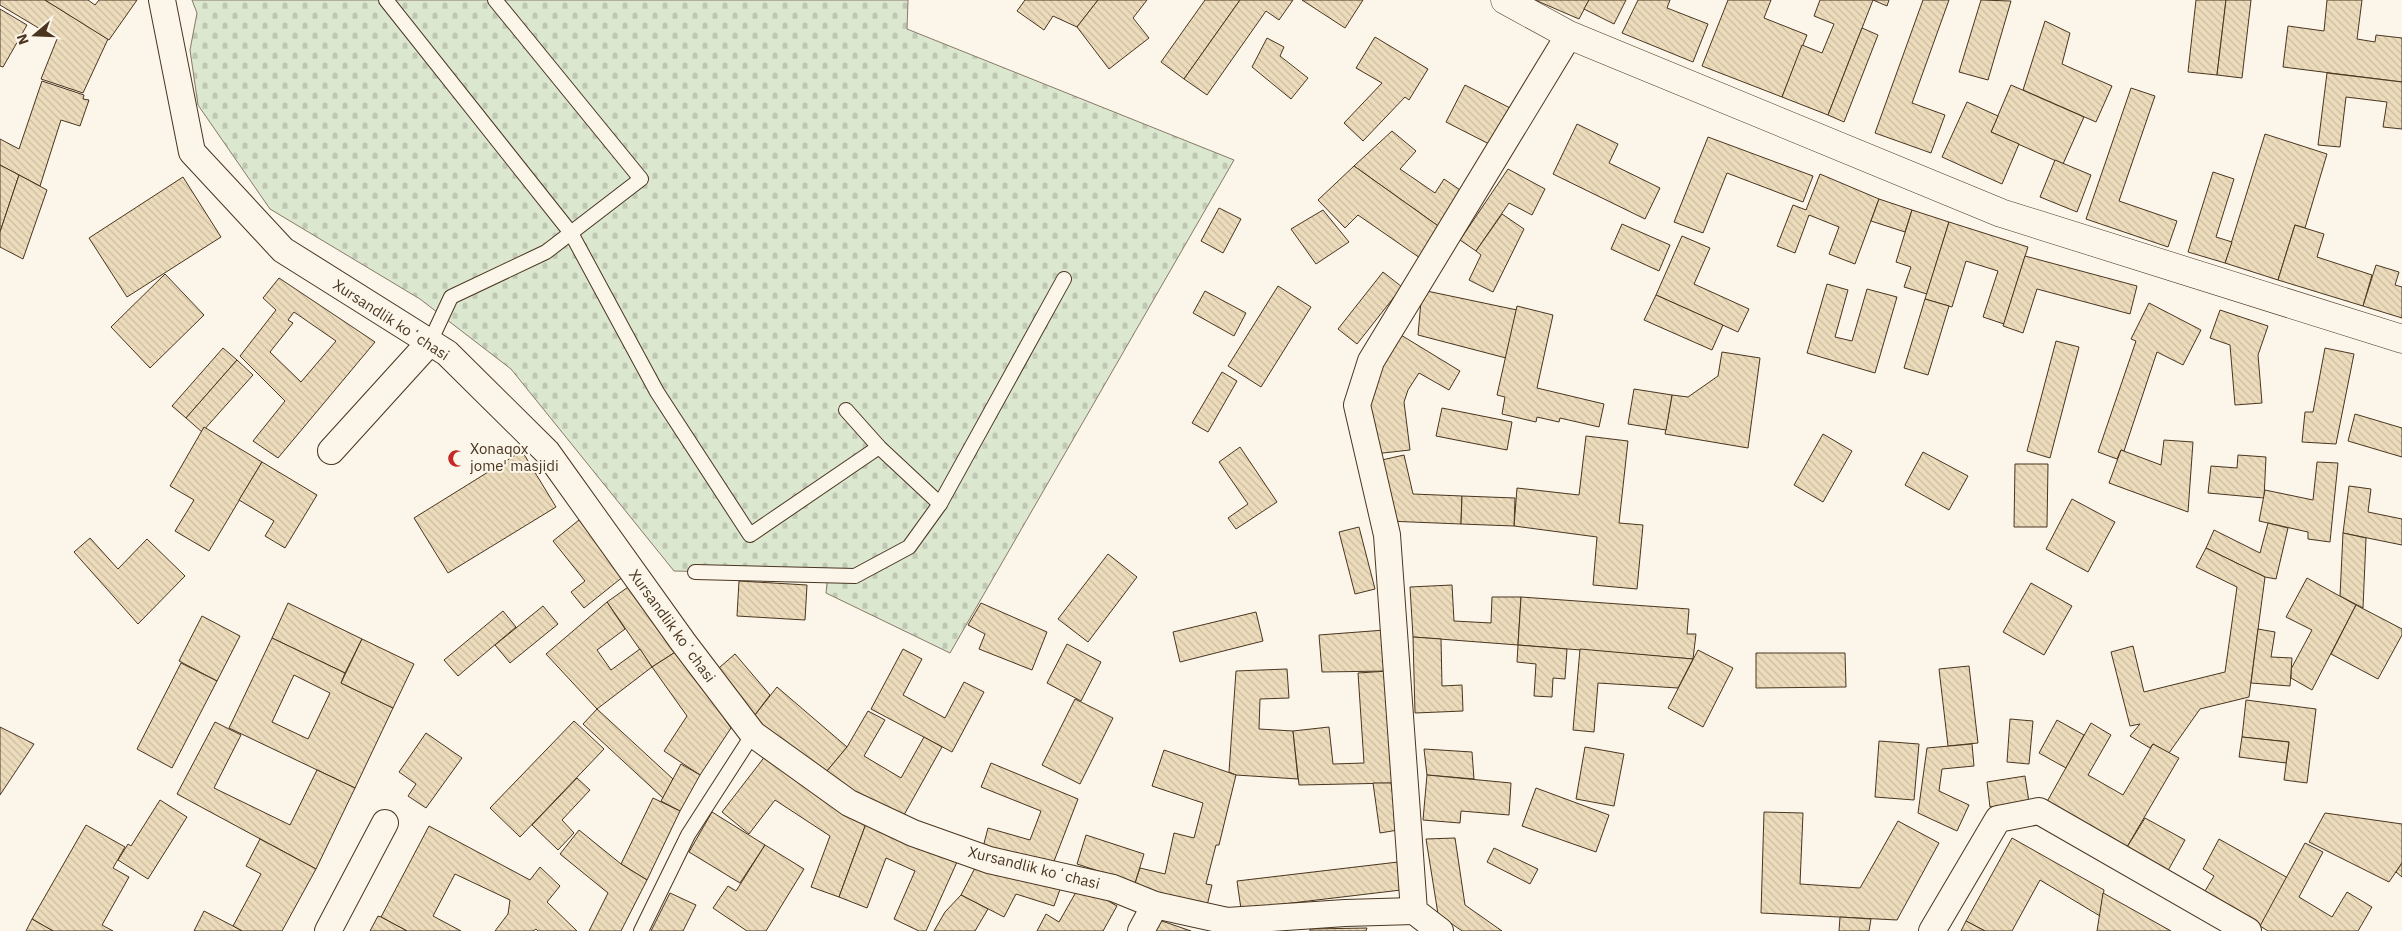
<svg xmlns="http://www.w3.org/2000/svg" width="2402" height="931" viewBox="0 0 2402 931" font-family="'IBM Plex Sans',sans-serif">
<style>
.cemetery{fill:url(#cemetery-stones);stroke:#887966}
.building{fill:url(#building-back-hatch);stroke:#4a3520;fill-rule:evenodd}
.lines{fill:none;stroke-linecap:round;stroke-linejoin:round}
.lane-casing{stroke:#4a3520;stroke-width:16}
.street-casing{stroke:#4a3520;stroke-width:28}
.secondary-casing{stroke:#4a3520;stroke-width:29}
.lane{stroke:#fbf6e9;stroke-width:14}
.street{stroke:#fbf6e9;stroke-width:26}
.secondary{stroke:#fbf6e9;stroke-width:28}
.labels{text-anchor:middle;stroke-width:4;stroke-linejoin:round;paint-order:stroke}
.street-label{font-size:15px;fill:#4a3520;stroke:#fbf6e9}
.poi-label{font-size:15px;fill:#4a3520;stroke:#fbf6e9;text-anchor:start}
</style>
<defs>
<pattern id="cemetery-stones" width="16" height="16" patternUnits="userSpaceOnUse" patternTransform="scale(1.25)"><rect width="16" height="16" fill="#dce7d0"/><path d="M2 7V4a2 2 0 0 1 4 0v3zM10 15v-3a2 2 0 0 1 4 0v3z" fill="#bec7b2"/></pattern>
<pattern id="building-back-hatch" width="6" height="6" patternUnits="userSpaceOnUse" patternTransform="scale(1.25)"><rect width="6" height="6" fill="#ecdcbc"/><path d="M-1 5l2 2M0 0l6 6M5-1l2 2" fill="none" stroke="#ccbda1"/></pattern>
</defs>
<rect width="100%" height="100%" fill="#fbf6e9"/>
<!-- cemetery -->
<path class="cemetery" d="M192 0H908L907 29 1234 160 950 653 826 593 828 574 674 571 511 369 420 299 270 209 198 105 190 50 197 13Z"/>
<!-- building -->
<g class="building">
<path d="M0 0H45L108 39 83 93 41 79 57 39 0 5Z"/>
<path d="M45 0H88L95 5 99 0H137L109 40Z"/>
<path d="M1025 0H1098L1077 27 1053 16 1044 30 1017 11Z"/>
<path d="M1098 0H1147L1133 18 1149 38 1109 69 1077 27Z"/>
<path d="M1205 0H1240L1184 79 1161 62Z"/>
<path d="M1240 0H1293L1279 20 1266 11 1207 95 1184 79Z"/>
<path d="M1302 0H1363L1345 28Z"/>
<path d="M1535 0H1589L1579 19Z"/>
<path d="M1589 0H1626L1614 24 1584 9Z"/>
<path d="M1638 0H1670L1667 8 1708 24 1693 62 1622 33Z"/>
<path d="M1728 0H1771L1764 18 1807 35 1782 97 1702 66Z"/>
<path d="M1820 0H1873L1828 115 1782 97 1802 45 1822 53 1834 24 1814 16Z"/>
<path d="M1873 0H1889L1887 6Z"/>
<path d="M1923 0H1949L1912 103 1945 115 1931 153 1875 133Z"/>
<path d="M1981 0 2011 1 1988 80 1959 72Z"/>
<path d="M2196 0H2226L2217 75 2188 72Z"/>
<path d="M2226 0H2251L2242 78 2217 75Z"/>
<path d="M2327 0H2362L2357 39 2375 42 2376 35 2402 38V82L2283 67 2288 26 2324 31Z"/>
<path d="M0 9 27 25 3 67 0 66Z"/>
<path d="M2045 21 2070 33 2062 64 2112 86 2096 122 2023 90Z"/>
<path d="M1862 28 1878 35 1844 122 1828 115Z"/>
<path d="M1375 37 1428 69 1409 100 1405 97 1363 141 1344 123 1382 83 1356 68Z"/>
<path d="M1267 38 1284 47 1280 56 1308 78 1291 99 1252 67Z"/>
<path d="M2327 73 2402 82V129L2383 127 2387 102 2346 97 2340 147 2318 145Z"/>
<path d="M42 81 84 95 83 99 89 100 80 126 61 120 40 186 0 165V139L19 149Z"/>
<path d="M1465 85 1514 110 1495 147 1446 122Z"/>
<path d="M2011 85 2084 117 2063 164 1991 132Z"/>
<path d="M2131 88 2155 96 2119 201 2177 221 2168 247 2086 219Z"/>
<path d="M1967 102 1998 116 1991 132 2019 144 2002 184 1942 157Z"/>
<path d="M1577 124 1618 144 1609 163 1660 188 1645 219 1553 174Z"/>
<path d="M1392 131 1416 151 1400 169 1435 193 1444 179 1466 194 1441 228 1354 166Z"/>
<path d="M2265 134 2327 154 2305 228 2295 225 2278 280 2225 263Z"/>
<path d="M1708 137 1813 176 1803 202 1727 173 1703 233 1674 222Z"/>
<path d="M2055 160 2091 175 2077 212 2040 197Z"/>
<path d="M0 165 19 175 0 232Z"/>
<path d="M1354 166 1441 228 1420 258 1358 215 1345 228 1318 200Z"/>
<path d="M1508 169 1545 189 1532 215 1509 203 1476 251 1460 240Z"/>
<path d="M2213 172 2234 179 2216 237 2232 242 2225 263 2188 252Z"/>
<path d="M1820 174 1879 199 1855 264 1829 254 1839 227 1809 215 1795 253 1777 246 1793 205 1806 210Z"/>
<path d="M19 175 47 190 23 259 0 247V232Z"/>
<path d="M183 177 221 237 127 297 89 238Z"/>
<path d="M1879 199 1912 210 1905 232 1871 221Z"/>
<path d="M1219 208 1241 219 1223 253 1201 241Z"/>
<path d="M1323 210 1349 242 1316 264 1291 229Z"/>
<path d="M1912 210 1949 222 1927 294 1904 287 1911 267 1896 262Z"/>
<path d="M1502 214 1524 229 1493 292 1469 280 1481 255 1476 251Z"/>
<path d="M1949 222 2028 247 2004 324 1983 317 1998 271 1966 261 1952 307 1925 299Z"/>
<path d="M1622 224 1670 245 1659 271 1611 249Z"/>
<path d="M2295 225 2324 234 2317 257 2372 275 2363 306 2278 280Z"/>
<path d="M1682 236 1710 248 1694 284 1749 309 1738 332 1656 295Z"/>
<path d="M2025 256 2137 286 2130 314 2037 289 2023 333 2003 326Z"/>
<path d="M2376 265 2399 272 2395 285 2402 287V318L2363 306Z"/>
<path d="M1383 272 1402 287 1357 344 1338 329Z"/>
<path d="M165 274 204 315 150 368 111 327Z"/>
<path d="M279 278 375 342 278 458 253 441 285 401 240 356 276 310 263 298ZM294 312 336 341 301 382 270 352 293 323 288 320Z"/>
<path d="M1827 284 1848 290 1835 337 1852 341 1867 289 1897 297 1875 373 1807 353Z"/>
<path d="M1278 286 1311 307 1261 387 1228 366Z"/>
<path d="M1422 290 1517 310 1506 358 1418 335Z"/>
<path d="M1205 291 1246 313 1234 336 1193 313Z"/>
<path d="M1656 295 1723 325 1712 350 1644 320Z"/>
<path d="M1925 299 1949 306 1928 375 1904 368Z"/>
<path d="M2149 303 2201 330 2183 365 2157 352 2124 451 2121 450 2117 459 2098 452 2136 341 2131 339Z"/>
<path d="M1517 306 1553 315 1537 388 1604 404 1599 427 1560 418 1559 422 1537 417 1536 422 1502 414 1505 397 1497 395Z"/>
<path d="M2220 310 2268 326 2258 355 2262 403 2235 405 2230 345 2210 338Z"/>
<path d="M1396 332 1460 371 1449 390 1419 373 1408 390 1404 402 1410 450 1374 454 1367 390Z"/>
<path d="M2056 341 2079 347 2050 458 2027 451Z"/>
<path d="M223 348 237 360 186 418 172 406Z"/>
<path d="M2325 348 2354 354 2336 444 2302 442 2305 412H2313Z"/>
<path d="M1722 352 1760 358 1748 448 1665 434 1672 395 1688 397 1718 376Z"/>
<path d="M237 360 253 375 202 432 186 418Z"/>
<path d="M1222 372 1237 381 1208 432 1192 423Z"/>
<path d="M1634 389 1672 395 1666 430 1628 424Z"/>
<path d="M1442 408 1512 422 1507 450 1436 436Z"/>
<path d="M2355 414 2402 428V457L2348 441Z"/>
<path d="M204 427 262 462 209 551 175 531 194 500 170 486Z"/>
<path d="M1823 434 1852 451 1823 502 1794 485Z"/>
<path d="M1586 436 1628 441 1619 523 1643 525 1637 589 1593 585 1597 537 1514 526 1517 488 1579 495Z"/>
<path d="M2164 440 2193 442 2188 512 2109 483 2121 450 2161 465Z"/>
<path d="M1240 447 1277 502 1236 529 1228 518 1248 504 1219 462Z"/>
<path d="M522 451 556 507 448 573 414 518Z"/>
<path d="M1923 452 1968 476 1949 510 1905 485Z"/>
<path d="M1404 455 1413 494 1462 496 1461 524 1387 521 1373 462Z"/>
<path d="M2238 455 2266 457 2264 498 2208 493 2211 466 2237 468Z"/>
<path d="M262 462 317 495 285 548 265 536 274 521 239 500Z"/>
<path d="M2317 462 2338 463 2330 542 2308 539V532L2259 521 2265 490 2313 500Z"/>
<path d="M2015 464H2048L2047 527H2014Z"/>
<path d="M2349 486 2371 489 2368 512 2402 519V545L2343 533Z"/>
<path d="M1462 496 1515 498 1514 526 1461 524Z"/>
<path d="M2072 499 2115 522 2088 572 2046 549Z"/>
<path d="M579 520 624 576 584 608 571 592 585 581 553 541Z"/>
<path d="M2268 523 2288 528 2276 579 2265 577 2206 548 2214 530 2260 553Z"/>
<path d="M1359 527 1375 589 1355 594 1339 532Z"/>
<path d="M2343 533 2366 538 2363 608 2340 596Z"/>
<path d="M90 538 118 569 147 539 185 576 138 624 74 552Z"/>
<path d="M2206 548 2265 577 2249 697 2200 709 2169 753 2153 744 2150 748 2130 736 2140 724 2130 726 2111 652 2133 646 2144 692 2225 672 2237 587 2196 567Z"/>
<path d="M1108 554 1137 577 1088 642 1058 619Z"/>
<path d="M2307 578 2356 605 2312 690 2291 678V669L2312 630 2286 617Z"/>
<path d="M739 581 807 585 805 620 737 616Z"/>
<path d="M2031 583 2072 606 2044 655 2003 632Z"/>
<path d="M631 585 677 651 652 667 607 602Z"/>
<path d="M1452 585 1454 621 1491 623 1492 597H1521L1518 645 1413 637 1410 587Z"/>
<path d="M1521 597 1689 609 1687 634H1696L1693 659 1518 645Z"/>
<path d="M607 602 625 629 597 650 611 670 640 649 652 667 597 709 546 654Z"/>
<path d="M288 603 362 639 345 673 272 638Z"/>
<path d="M981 603 1047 632 1032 670 979 649 985 634 968 625Z"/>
<path d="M2356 605 2402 629V635L2378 679 2331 654Z"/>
<path d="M543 606 558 624 510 663 495 645Z"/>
<path d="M503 611 516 627 458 676 444 660Z"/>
<path d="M1256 612 1263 641 1180 662 1173 632Z"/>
<path d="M202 616 240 636 217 681 179 661Z"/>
<path d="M2258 629 2275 632 2271 657 2292 658 2290 686 2251 683Z"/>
<path d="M1385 630 1388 671 1322 672 1319 635Z"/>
<path d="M1413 637 1441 639 1442 686 1462 685 1463 711 1415 713Z"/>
<path d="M272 638 345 673 341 683 393 708 355 788 229 728ZM294 675 330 693 308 739 272 722Z"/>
<path d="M362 639 414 664 393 708 341 683Z"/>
<path d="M1067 644 1101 662 1081 701 1047 683Z"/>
<path d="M1518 645 1567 649 1565 679 1553 678 1552 697 1534 696 1536 664 1517 662Z"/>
<path d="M903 649 922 659 903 695 945 718 964 682 984 692 952 752 871 709Z"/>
<path d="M1580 649 1693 659 1678 688 1598 683 1594 732 1573 730Z"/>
<path d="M1698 650 1733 668 1703 727 1668 708Z"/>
<path d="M677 651 731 728 700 775 664 751 687 716 652 667Z"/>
<path d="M1756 653H1845L1846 687 1756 688Z"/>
<path d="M735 654 770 695 751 720 712 674Z"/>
<path d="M181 663 217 681 172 768 137 749Z"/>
<path d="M1969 666 1978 743 1948 746 1939 669Z"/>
<path d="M1287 669 1289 698 1260 699 1259 729 1293 731 1298 779 1236 775 1229 772 1236 671Z"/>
<path d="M1388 671 1395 783 1299 785 1293 731 1329 727 1333 764 1364 763 1358 673Z"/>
<path d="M777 687 847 747 822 777 751 720Z"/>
<path d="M1075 699 1113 718 1080 784 1042 765Z"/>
<path d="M2246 700 2316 709 2307 783 2284 780 2289 742 2242 737Z"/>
<path d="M597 709 673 779 663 798 583 724Z"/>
<path d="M868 711 885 720 864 756 901 778 924 737 942 747 900 822 822 777 847 747Z"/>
<path d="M2010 719 2033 721 2029 764 2007 762Z"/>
<path d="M2057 720 2084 735 2066 768 2039 753Z"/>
<path d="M574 721 604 749 520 837 490 808Z"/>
<path d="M215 722 241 735 214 788 290 825 317 770 355 788 316 869 177 794Z"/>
<path d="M2091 723 2111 735 2088 775 2123 795 2153 744 2179 758 2124 852 2044 807Z"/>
<path d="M0 727 34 744 0 795Z"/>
<path d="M426 733 462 758 426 808 408 796 416 784 399 772Z"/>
<path d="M2242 737 2289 742 2286 763 2239 757Z"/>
<path d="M1879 741 1919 744 1914 800 1875 797Z"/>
<path d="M1972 744 1974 766 1942 769 1939 791 1969 805 1957 831 1918 813 1927 748Z"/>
<path d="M1585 747 1624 754 1614 806 1576 799Z"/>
<path d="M1424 749 1472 752 1474 779 1427 775Z"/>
<path d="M1164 750 1236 775 1219 845H1216L1206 884 1212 885 1206 910 1132 892 1140 868 1165 874 1174 833 1194 838 1203 803 1152 786Z"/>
<path d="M766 755 867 821 839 897 811 887 830 836 775 800 749 834 722 812Z"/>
<path d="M991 763 1078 799 1051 869 982 851 988 828 1030 840 1041 811 981 787Z"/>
<path d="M681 764 700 775 680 811 661 801Z"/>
<path d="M1427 775 1511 783 1509 815 1461 811 1460 823 1423 820Z"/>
<path d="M2025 776 2029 802 1990 807 1987 782Z"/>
<path d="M577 778 590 790 562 820 574 833 558 850 532 825Z"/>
<path d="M1373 783H1391L1398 830 1380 833Z"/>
<path d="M1536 788 1609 815 1596 852 1522 826Z"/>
<path d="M653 798 680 811 647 880 621 864Z"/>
<path d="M160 800 187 817 148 879 118 860 128 844 131 846Z"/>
<path d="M712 812 765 845 740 883 689 852Z"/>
<path d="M1764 812 1803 813 1800 884 1860 888 1898 821 1939 843 1897 920 1761 913Z"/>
<path d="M2325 813 2402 824V863L2389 882 2309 842Z"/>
<path d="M2145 818 2185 840 2165 876 2124 852Z"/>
<path d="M867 821 957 862 926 931H919L894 919 915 871 886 858 867 908 839 897Z"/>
<path d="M86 825 125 847 113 868 129 877 102 925 113 931H53L32 919Z"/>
<path d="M429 826 530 880 540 867 560 886 547 902 577 931H538L536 929 533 931H495L508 914 510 900 455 874 433 916 461 931H407L381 917Z"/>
<path d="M579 830 621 864 647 880 621 931H589L608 893 560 854Z"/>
<path d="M1086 835 1144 854 1135 883 1077 864Z"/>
<path d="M1455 838 1465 905 1502 931H1462L1438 914 1426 839Z"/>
<path d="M2012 838 2104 890 2100 916 2040 880 2012 931H1985L1966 921Z"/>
<path d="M260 839 316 869 282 931H242L233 926 261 874 246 866Z"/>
<path d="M2219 839 2288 878 2259 929 2202 896 2214 876 2203 869Z"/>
<path d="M2305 843 2323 852 2299 897 2332 917 2347 892 2372 907 2358 931H2268L2260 926Z"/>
<path d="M765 845 804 869 766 931H747L713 908 728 886 736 891Z"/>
<path d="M1494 848 1538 869 1530 884 1487 862Z"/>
<path d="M1398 862 1401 890 1241 909 1237 881Z"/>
<path d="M2402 863V877L2396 872Z"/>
<path d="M975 868 1062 884 1054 906 1016 894 1004 917 961 895Z"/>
<path d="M1080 885 1117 906 1103 931H1037L1046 914 1059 922Z"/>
<path d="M670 893 696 905 683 931H651Z"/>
<path d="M2103 893 2171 931H2097Z"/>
<path d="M961 895 988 909 975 931H934L945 912Z"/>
<path d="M204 911 233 926 242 931H194Z"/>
<path d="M378 916 381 917 407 931H370Z"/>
<path d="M1840 917 1871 919 1869 931H1839Z"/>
<path d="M32 919 53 931H26Z"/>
<path d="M1159 920 1191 931H1154Z"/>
<path d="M1966 921 1985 931H1961Z"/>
<path d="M1367 928 1366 931H1310V929Z"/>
</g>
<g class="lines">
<defs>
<g id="lane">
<path d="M386 0 571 233 657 392 750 535 879 447"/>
<path d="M430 342 451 297 546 252 641 179 495 0"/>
<path d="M846 410 879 447 940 504 1064 279"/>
<path d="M695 572 855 576 909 547 940 504"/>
<path d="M641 931 688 835 753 734"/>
</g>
<g id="street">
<path d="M162 0 192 152 283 250 447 353 547 452 683 642 753 734 849 803 913 833 989 860 1113 888 1155 905 1227 921 1345 913 1414 911"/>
<path d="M331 451 430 342"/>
<path d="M328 931 385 823"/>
<path d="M1141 931 1155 905"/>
<path d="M1440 931 1414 911 1387 535 1357 405 1371 361 1569 35"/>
<path d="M1932 931 1998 819 2039 811 2248 931"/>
</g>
<path id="secondary" d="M1505 0 1569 35 2001 213 2402 339"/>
</defs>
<!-- lane casing -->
<use href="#lane" class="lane-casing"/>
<!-- street casing -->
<use href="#street" class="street-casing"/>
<!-- secondary casing -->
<use href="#secondary" class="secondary-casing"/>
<!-- lane -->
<use href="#lane" class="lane"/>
<!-- street -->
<use href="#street" class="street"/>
<!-- secondary -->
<use href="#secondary" class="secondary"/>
</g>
<!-- icons -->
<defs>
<symbol id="mosque-bare" viewBox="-9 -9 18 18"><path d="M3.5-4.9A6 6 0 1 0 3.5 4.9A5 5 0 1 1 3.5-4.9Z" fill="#c62828" stroke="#fbf6e9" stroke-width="2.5" paint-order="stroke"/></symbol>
</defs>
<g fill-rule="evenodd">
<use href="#mosque-bare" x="444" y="446" width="25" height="25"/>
</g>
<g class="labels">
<!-- street labels -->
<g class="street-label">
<text transform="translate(391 320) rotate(33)" y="5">Xursandlik koʻchasi</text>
<text transform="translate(672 626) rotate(54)" y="5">Xursandlik koʻchasi</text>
<text transform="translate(1034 868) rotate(14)" y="5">Xursandlik koʻchasi</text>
</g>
<!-- poi labels -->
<g class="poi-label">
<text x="470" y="454">Xonaqox<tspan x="470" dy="17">jome' masjidi</tspan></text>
</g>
</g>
<!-- north arrow -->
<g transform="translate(35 35) rotate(251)" stroke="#fbf6e9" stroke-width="4" paint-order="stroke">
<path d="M0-4L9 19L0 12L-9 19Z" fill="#4a3520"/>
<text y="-8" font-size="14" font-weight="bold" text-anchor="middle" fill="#4a3520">N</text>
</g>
</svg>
